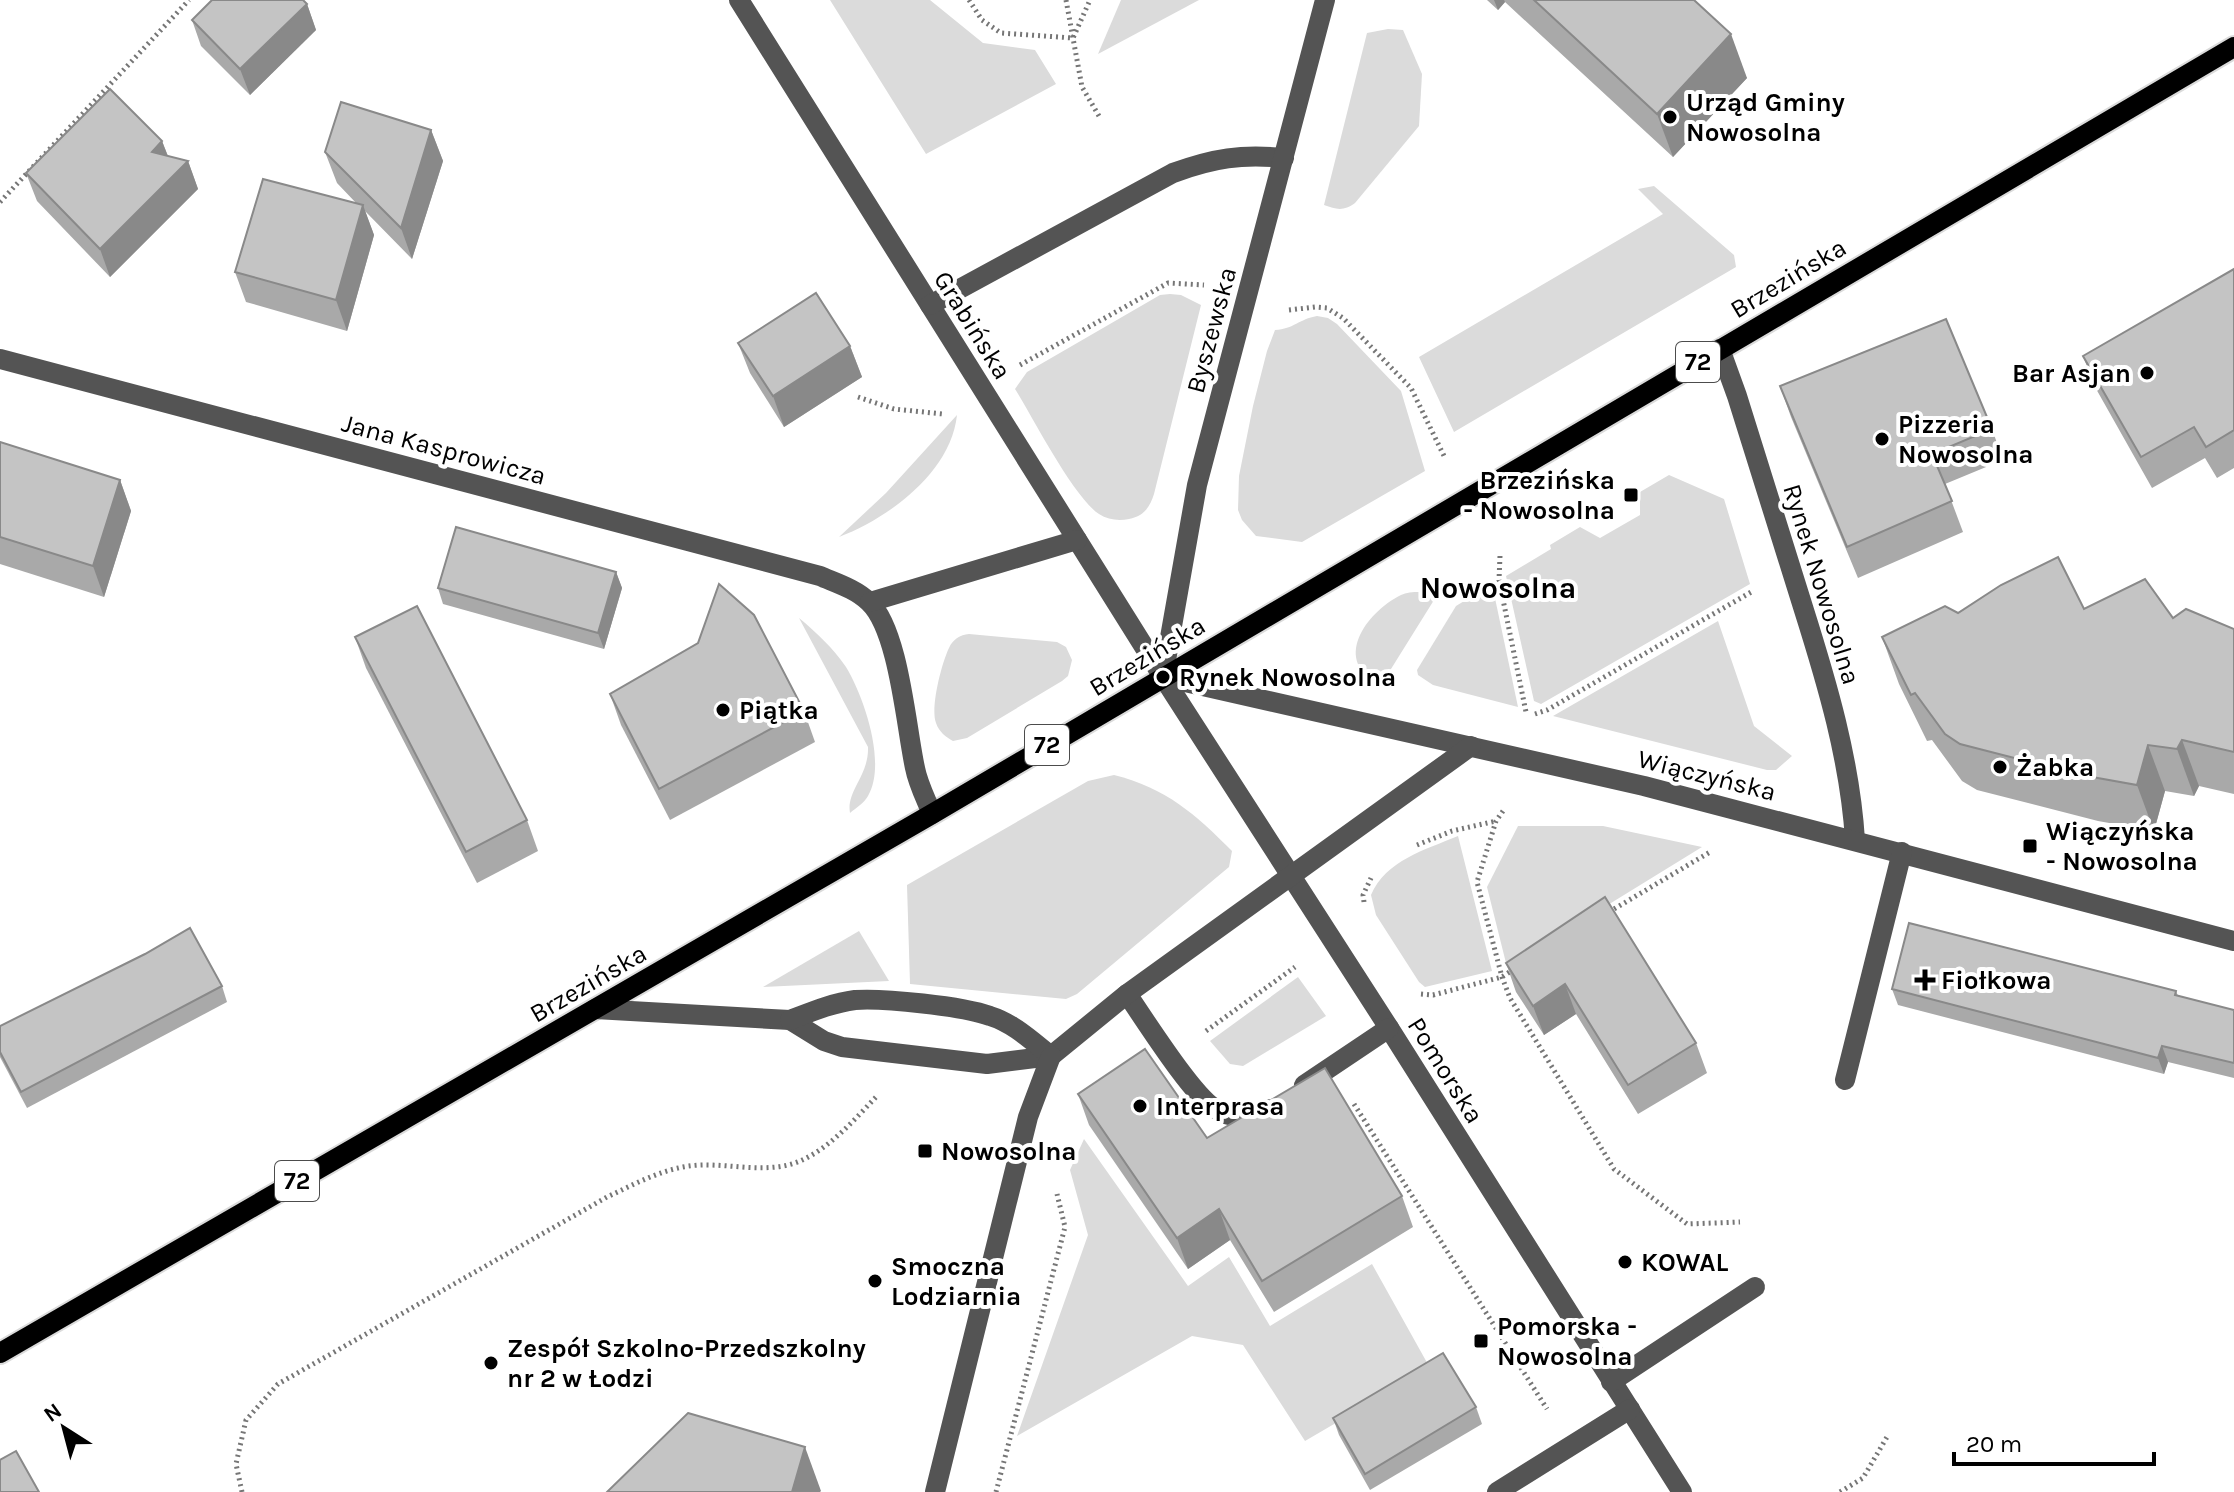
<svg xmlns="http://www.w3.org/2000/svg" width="2234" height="1492" viewBox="0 0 2234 1492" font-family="Karla,sans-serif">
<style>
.green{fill:#dbdbdb}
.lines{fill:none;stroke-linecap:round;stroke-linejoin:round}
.major-casing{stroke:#dbdbdb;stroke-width:24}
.path{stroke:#767676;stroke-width:5;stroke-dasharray:2 4;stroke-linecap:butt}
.minor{stroke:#545454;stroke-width:20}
.major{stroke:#000;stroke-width:20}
.wall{fill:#a9a9a9}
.shaded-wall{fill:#898989}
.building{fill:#c4c4c4;stroke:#898989;stroke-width:2}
.poi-dot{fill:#000;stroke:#fff;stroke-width:3}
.labels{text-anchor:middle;stroke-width:8;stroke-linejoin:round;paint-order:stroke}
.shield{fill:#fff;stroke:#4c4c4c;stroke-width:2}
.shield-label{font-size:24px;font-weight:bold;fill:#000}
.poi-label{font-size:26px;font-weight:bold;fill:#000;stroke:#fff;text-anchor:start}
.street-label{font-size:26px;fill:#000;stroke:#fff}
.quarter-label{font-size:30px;font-weight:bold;fill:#000;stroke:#fff}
</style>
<rect width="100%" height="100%" fill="#fff"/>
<!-- green -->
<g class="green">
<path d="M830 0H930L983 43 1035 50 1056 84 926 154Z"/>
<path d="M1121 0H1199L1098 54Z"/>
<path d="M1388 29 1403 30 1422 74 1419 126 1355 203C1344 211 1337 210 1324 205L1367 33Z"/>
<path d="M1654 186 1734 255 1736 267 1454 432 1419 357 1663 214 1638 189Z"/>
<path d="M1170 294 1181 295 1201 305 1154 494C1150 507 1144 516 1129 519 1119 521 1108 520 1099 514 1074 498 1033 418 1015 389L1027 372 1160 295Z"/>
<path d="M1317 316 1328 318 1337 324 1401 391 1425 471 1302 542 1256 536 1242 520 1238 510 1239 476 1253 406 1267 351 1275 330C1294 329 1299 319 1317 316Z"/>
<path d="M957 415C951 472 889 518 839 537L886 493Z"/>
<path d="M1669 475 1724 499 1750 584 1541 704 1534 701 1506 576 1551 549 1550 545 1580 527 1600 538 1640 515V492Z"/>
<path d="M1492 584 1518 707 1433 685 1418 675 1417 670 1456 606Z"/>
<path d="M1439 592 1381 685C1331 662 1365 613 1401 595 1411 590 1428 593 1439 592Z"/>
<path d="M799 618C816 632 833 648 846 667 864 697 887 763 868 796 864 803 856 808 850 813 846 791 869 776 868 747Z"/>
<path d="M1718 621 1754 726 1792 756 1776 770H1767L1553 716Z"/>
<path d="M969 634 1057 642 1066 647 1072 660 1068 676 1062 681 967 738 953 741C946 737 939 732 936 723 930 708 942 662 949 648 953 639 960 635 969 634Z"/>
<path d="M1114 775C1166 788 1195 814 1232 851L1229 867 1077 994 1066 999 910 984 907 885 1088 781Z"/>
<path d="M1518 826H1603L1702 847 1507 967 1487 887Z"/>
<path d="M1458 836 1492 971 1425 987 1419 982 1376 915 1371 895C1386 860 1425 850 1458 836Z"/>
<path d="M859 931 889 981 763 987Z"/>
<path d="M1298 977 1326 1016 1243 1066 1230 1064 1210 1041Z"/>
<path d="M1084 1139 1188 1286 1229 1257 1270 1326 1372 1264 1430 1368 1305 1441 1243 1345 1192 1336 1017 1436 1088 1235 1070 1170Z"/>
</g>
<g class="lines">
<defs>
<path id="major" d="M0 1353 932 814 2234 47"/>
</defs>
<!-- major casing -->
<use href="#major" class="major-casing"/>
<!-- path -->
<g class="path">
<path d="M969 0 982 20 1001 33 1073 38 1090 0"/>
<path d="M1066 0 1082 87 1099 116"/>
<path d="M0 202 189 0"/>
<path d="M1289 310 1315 307 1327 308 1343 318 1411 388 1445 458"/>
<path d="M1020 365 1168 283 1204 285"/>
<path d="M858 397 894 409 943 414"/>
<path d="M1500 556 1499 580 1526 712"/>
<path d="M1535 714 1547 710 1753 591"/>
<path d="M1503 811 1496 821 1477 882 1502 977 1510 998 1614 1169 1687 1224 1740 1222"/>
<path d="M1417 845 1452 831 1496 821"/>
<path d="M1364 902 1363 895 1371 878"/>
<path d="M1609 912 1710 852"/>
<path d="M1421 994 1433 995 1502 977 1514 969"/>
<path d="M1206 1031 1295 967"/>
<path d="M1354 1104 1547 1409"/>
<path d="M242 1492 236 1464 246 1420 278 1384 607 1197C637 1183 667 1166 701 1165 732 1164 770 1174 800 1161 830 1148 854 1120 876 1097"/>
<path d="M996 1492 1065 1227 1057 1194"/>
<path d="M1840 1492 1863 1478 1887 1437"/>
</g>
<!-- minor -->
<g class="minor">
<path d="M739 0 1163 677 1389 1028 1682 1492"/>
<path d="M930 305 1173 173C1214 158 1241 154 1284 158"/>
<path d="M1720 349 1737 396C1759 467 1781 537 1803 607 1827 683 1850 760 1855 840"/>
<path d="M0 359 820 576C836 583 856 589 869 602 899 630 906 727 915 768 918 784 926 799 932 814"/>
<path d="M870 602 1077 540"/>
<path d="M1163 677 1644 786 2234 941"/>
<path d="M1163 677 1197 485 1325 0"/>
<path d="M1127 994C1145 1020 1191 1093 1214 1108 1230 1119 1251 1120 1267 1109"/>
<path d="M595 1009 790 1020 824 1041 842 1047 987 1064 1051 1056 1127 994 1471 746"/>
<path d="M790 1020C811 1012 832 1003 855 1000 884 998 962 1006 990 1016 1013 1023 1032 1041 1051 1056"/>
<path d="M1845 1080 1902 852"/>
<path d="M1304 1085 1389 1028"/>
<path d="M1611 1382 1755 1287"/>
<path d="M935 1492 1028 1117 1051 1056"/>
<path d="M1497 1492 1630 1409"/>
</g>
<!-- major -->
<use href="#major" class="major"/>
</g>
<!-- wall -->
<g class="wall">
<path d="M1487 0H1694L1747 78 1673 157 1505 2 1498 10Z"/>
<path d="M307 4 316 30 250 95 201 46 192 20Z"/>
<path d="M431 130 443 161 412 259 365 211 374 235 347 331 246 302 235 272 357 204 337 183 325 152Z"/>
<path d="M162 141 168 156 188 161 198 189 110 277 37 201 26 173Z"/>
<path d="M2234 269V468L2217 478 2205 458 2152 488 2095 387 2083 356Z"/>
<path d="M738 343 850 346 862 377 784 427 750 373Z"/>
<path d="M1780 386 1992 429 2003 460 1945 484 1963 532 1858 578 1791 417Z"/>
<path d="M0 442 120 480 131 511 104 597 0 564Z"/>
<path d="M616 572 622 588 604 649 443 604 438 588Z"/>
<path d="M2084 609 2173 618 2234 629V794L2199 786 2194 796 2165 791 2154 831 2098 821 1977 790 1962 781 1932 740 1927 741 1899 684 1882 637 1958 613Z"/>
<path d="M355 637 527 820 538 851 477 883 366 668Z"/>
<path d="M610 694 804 711 815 742 670 820 621 725Z"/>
<path d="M1605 897 1696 1043 1707 1073 1638 1114 1576 1014 1544 1035 1516 992 1506 963Z"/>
<path d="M222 986 227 1002 27 1108 0 1057V1026Z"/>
<path d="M1892 989 2176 991 2178 996 2234 1010V1078L2168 1062 2164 1074 1898 1005Z"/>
<path d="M1078 1094 1207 1138 1402 1196 1413 1227 1274 1312 1230 1240 1188 1269 1089 1125Z"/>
<path d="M1476 1407 1482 1424 1370 1490 1339 1435 1333 1418Z"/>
</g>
<!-- shaded-wall -->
<g class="shaded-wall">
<path d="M1494 0H1504L1505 2 1498 10Z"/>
<path d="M307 4 316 30 250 95 240 69Z"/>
<path d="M1731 34 1747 78 1673 157 1657 114Z"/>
<path d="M431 130 443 161 412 259 401 228Z"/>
<path d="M162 141 173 170 152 152Z"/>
<path d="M188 161 198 189 110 277 100 249Z"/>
<path d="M363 205 374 235 347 331 336 300Z"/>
<path d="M850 346 862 377 784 427 773 396Z"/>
<path d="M120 480 131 511 104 597 93 566Z"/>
<path d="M616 572 622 588 604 649 598 633Z"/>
<path d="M2182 740 2199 786 2194 796 2177 749Z"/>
<path d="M2148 745 2165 791 2154 831 2137 785Z"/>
<path d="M1565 984 1576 1014 1544 1035 1533 1006Z"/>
<path d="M2162 1046 2168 1062 2164 1074 2158 1058Z"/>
<path d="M1219 1209 1230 1240 1188 1269 1177 1238Z"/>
<path d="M805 1447 821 1491 820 1492H792Z"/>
</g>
<!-- building -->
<g class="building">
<path d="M212 0H303L307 4 240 69 192 20Z"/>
<path d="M1534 0H1694L1731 34 1657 114Z"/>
<path d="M110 89 162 141 152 152 188 161 100 249 26 173Z"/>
<path d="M341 102 431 130 401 228 325 152Z"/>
<path d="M263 179 363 205 336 300 235 272Z"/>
<path d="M2234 269V430L2206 447 2194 427 2141 457 2083 356Z"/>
<path d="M816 293 850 346 773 396 738 343Z"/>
<path d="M1946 319 1992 429 1932 454 1952 501 1847 547 1780 386Z"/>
<path d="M0 442 120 480 93 566 0 537Z"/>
<path d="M456 527 616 572 598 633 438 588Z"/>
<path d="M2058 557 2084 609 2145 579 2173 618 2186 609 2234 629V752L2182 740 2177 749 2148 745 2137 785 2081 775 1960 744 1945 734 1915 693 1911 695 1882 637 1945 606 1958 613 2001 585Z"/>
<path d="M719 584 754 615 804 711 659 789 610 694 698 643Z"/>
<path d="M417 606 527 820 466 852 355 637Z"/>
<path d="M1605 897 1696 1043 1628 1085 1565 984 1533 1006 1506 963Z"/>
<path d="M1909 923 2176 991 2175 995 2234 1010V1063L2162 1046 2158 1058 1892 989Z"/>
<path d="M190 928 222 986 21 1092 0 1052V1026L145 954Z"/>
<path d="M1145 1049 1207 1138 1325 1068 1402 1196 1262 1281 1219 1209 1177 1238 1078 1094Z"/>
<path d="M1443 1353 1476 1407 1365 1474 1333 1418Z"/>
<path d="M688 1413 805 1447 792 1492H607Z"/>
<path d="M16 1451 39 1492H0V1460Z"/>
</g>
<!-- markers -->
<g class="poi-dot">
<circle cx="1670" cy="117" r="8"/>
<circle cx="2147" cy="373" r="8"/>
<circle cx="1882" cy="439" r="8"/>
<rect x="1623" y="487" width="16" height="16" rx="4"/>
<circle cx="1163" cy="677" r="8"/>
<circle cx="723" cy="710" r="8"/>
<circle cx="2000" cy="767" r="8"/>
<rect x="2022" y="838" width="16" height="16" rx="4"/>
<path d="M1921 968h8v8h8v8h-8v8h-8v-8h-8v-8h8z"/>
<circle cx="1140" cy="1106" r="8"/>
<rect x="917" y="1143" width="16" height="16" rx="4"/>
<circle cx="1625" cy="1262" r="8"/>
<circle cx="875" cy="1281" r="8"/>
<rect x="1473" y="1333" width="16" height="16" rx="4"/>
<circle cx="491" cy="1363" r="8"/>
</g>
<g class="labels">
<!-- shield labels -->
<g class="shield">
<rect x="1676" y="342" width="44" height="40" rx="6"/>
<rect x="1025" y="725" width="44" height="40" rx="6"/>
<rect x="275" y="1161" width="44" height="40" rx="6"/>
</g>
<g class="shield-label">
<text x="1698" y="370">72</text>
<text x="1047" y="753">72</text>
<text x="297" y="1189">72</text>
</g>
<!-- poi labels -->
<g class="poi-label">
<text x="1686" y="111">Urząd Gminy<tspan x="1686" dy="30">Nowosolna</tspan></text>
<text x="2131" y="382" text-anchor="end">Bar Asjan</text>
<text x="1898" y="433">Pizzeria<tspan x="1898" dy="30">Nowosolna</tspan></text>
<text x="1615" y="489" text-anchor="end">Brzezińska<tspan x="1615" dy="30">- Nowosolna</tspan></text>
<text x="1179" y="686">Rynek Nowosolna</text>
<text x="739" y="719">Piątka</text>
<text x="2016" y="776">Żabka</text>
<text x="2046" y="840">Wiączyńska<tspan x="2046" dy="30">- Nowosolna</tspan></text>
<text x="1941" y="989">Fiołkowa</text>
<text x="1156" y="1115">Interprasa</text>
<text x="941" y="1160">Nowosolna</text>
<text x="1641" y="1271">KOWAL</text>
<text x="891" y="1275">Smoczna<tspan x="891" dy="30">Lodziarnia</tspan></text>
<text x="1497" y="1335">Pomorska -<tspan x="1497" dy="30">Nowosolna</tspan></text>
<text x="507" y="1357">Zespół Szkolno-Przedszkolny<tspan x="507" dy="30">nr 2 w Łodzi</tspan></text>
</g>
<!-- street labels -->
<g class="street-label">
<text transform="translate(1788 278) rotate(-31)" y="9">Brzezińska</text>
<text transform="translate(973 325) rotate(58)" y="9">Grabińska</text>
<text transform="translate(1211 330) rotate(-75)" y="9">Byszewska</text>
<text transform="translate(444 449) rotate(15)" y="9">Jana Kasprowicza</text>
<text transform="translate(1822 584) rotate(73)" y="9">Rynek Nowosolna</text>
<text transform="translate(1147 656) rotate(-31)" y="9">Brzezińska</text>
<text transform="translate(1707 775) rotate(14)" y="9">Wiączyńska</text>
<text transform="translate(588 983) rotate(-30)" y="9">Brzezińska</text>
<text transform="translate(1446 1070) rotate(58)" y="9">Pomorska</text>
</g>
<!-- quarter labels -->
<g class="quarter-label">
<text x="1498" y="598">Nowosolna</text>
</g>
</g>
<!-- north arrow -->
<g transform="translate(64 1428) rotate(324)" stroke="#ffffff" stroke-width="6" paint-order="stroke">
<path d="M0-6L14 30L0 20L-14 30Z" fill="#000000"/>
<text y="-12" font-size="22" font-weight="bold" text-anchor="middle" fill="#000000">N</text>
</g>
<!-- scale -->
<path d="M1954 1452v12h200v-12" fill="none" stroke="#000000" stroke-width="4"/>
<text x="1966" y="1452" font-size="24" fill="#000000" stroke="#ffffff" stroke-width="6" paint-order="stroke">20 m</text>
</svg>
